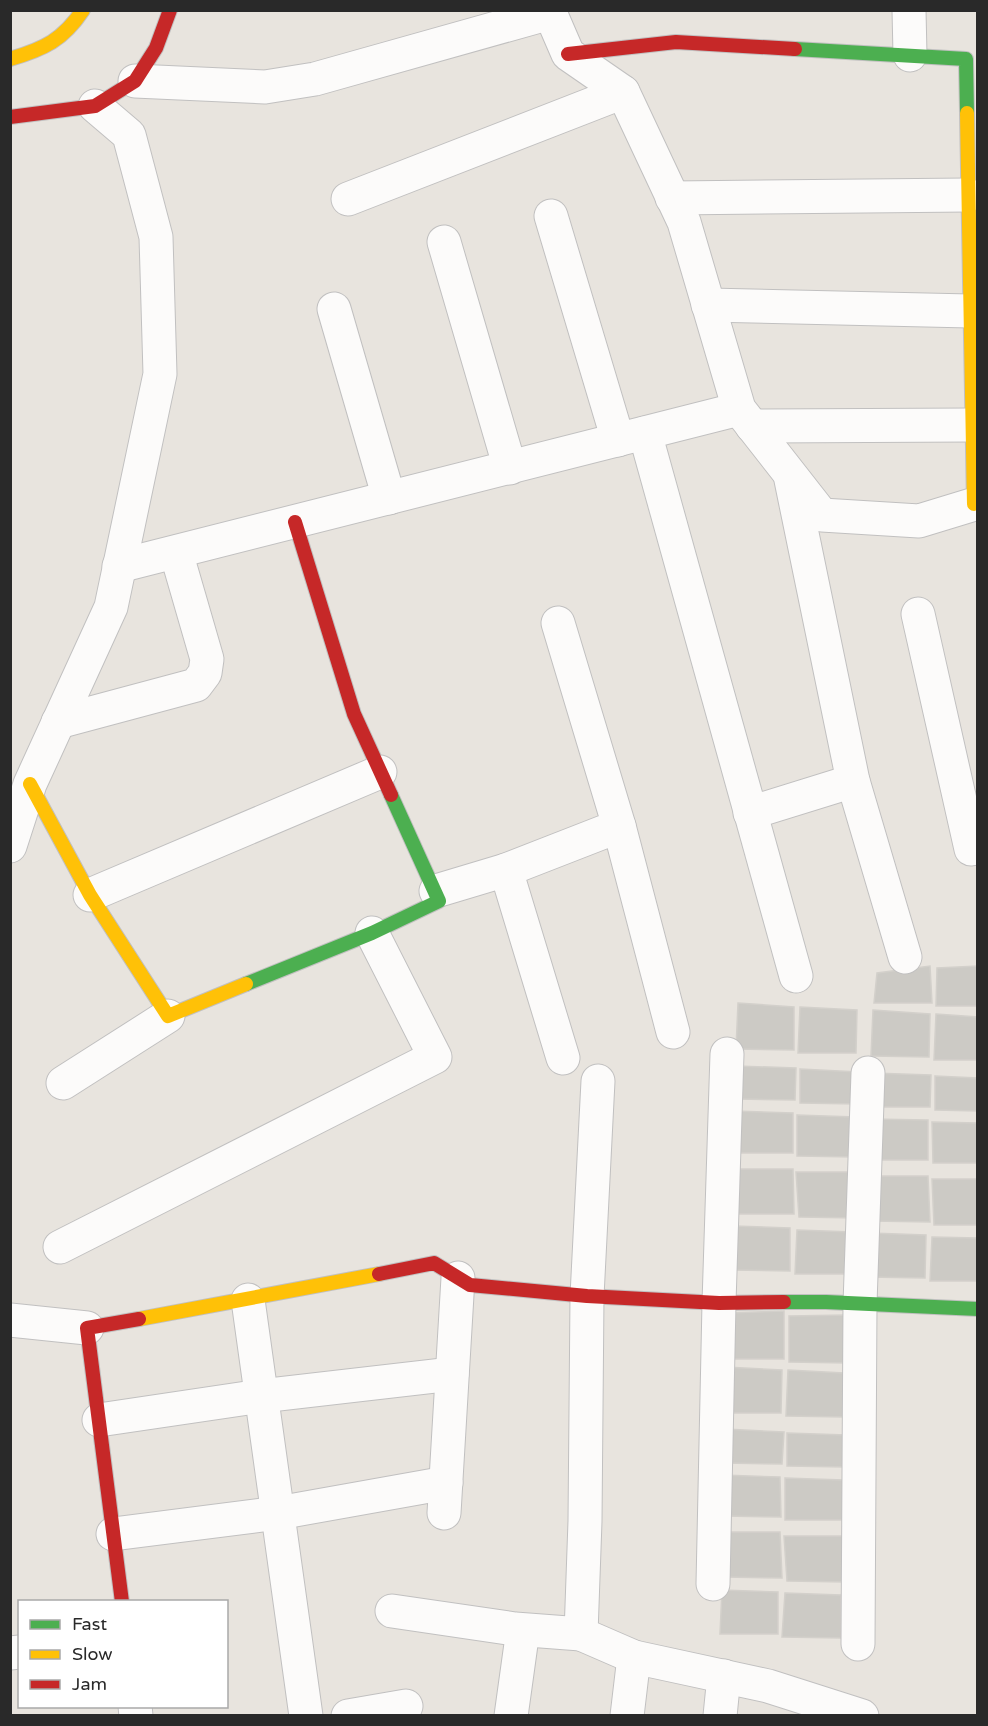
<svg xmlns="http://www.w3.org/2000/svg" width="988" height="1726" viewBox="0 0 988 1726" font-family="'Varela Round',sans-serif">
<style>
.building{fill:#cccac5;stroke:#d3d0cb;stroke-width:1.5}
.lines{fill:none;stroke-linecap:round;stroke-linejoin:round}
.street-casing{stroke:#c1c0c0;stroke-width:35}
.fast-casing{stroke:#c1c0c0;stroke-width:16}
.slow-casing{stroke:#c1c0c0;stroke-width:16}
.jam-casing{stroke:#c1c0c0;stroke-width:16}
.street{stroke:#fcfbfa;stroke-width:33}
.fast{stroke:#4caf50;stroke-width:14}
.slow{stroke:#ffc107;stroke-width:14}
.jam{stroke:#c62828;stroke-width:14}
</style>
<rect width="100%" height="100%" fill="#e8e4de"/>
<!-- building -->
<g class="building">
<path d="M930 966 932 1003H874L877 973Z"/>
<path d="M978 966V1006H936L937 968Z"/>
<path d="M738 1003 794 1007V1050L736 1049Z"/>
<path d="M800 1007 857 1010 856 1053H798Z"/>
<path d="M873 1010 930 1014 929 1057 871 1056Z"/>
<path d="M936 1014 978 1017V1060H934Z"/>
<path d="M737 1066 796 1068 795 1100 737 1099Z"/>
<path d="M800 1069 859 1072 857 1104 800 1103Z"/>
<path d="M872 1073 931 1075 930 1107H872Z"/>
<path d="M935 1076 978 1078V1111L935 1110Z"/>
<path d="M734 1111 793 1113V1153H735Z"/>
<path d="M797 1115 855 1117V1157L797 1156Z"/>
<path d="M869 1119 928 1120V1160H870Z"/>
<path d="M932 1122 978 1123V1163H933Z"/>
<path d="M734 1169H793L794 1214H736Z"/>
<path d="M796 1172H856L857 1218 799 1217Z"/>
<path d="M869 1176H928L930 1222 872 1221Z"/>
<path d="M932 1179H978V1225H934Z"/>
<path d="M734 1226 790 1228V1271L732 1270Z"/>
<path d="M797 1230 853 1232V1274H795Z"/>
<path d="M870 1233 926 1235 925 1278 867 1277Z"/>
<path d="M932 1237 978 1238V1281H930Z"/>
<path d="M784 1311V1359H726V1313Z"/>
<path d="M847 1315V1363L789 1362V1316Z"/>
<path d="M725 1367 782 1370 781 1413H723Z"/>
<path d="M788 1370 844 1373V1417L786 1416Z"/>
<path d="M725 1429 784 1432 782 1464 724 1463Z"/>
<path d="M787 1433 846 1435 845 1467 787 1466Z"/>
<path d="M722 1475 780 1477 781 1517 723 1516Z"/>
<path d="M785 1478 843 1480V1520H785Z"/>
<path d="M721 1532H780L782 1578 724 1577Z"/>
<path d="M784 1536H843L845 1582 787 1581Z"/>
<path d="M722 1590 778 1592V1634H720Z"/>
<path d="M785 1593 841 1595V1638L782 1637Z"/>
</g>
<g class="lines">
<defs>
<g id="street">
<path d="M549 10 568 54 623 92 684 222 739 409 822 515 919 521 978 503"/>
<path d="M909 10 910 55"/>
<path d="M135 81 265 87 315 79 550 13"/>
<path d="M672 198 968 195"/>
<path d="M348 199 623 92"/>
<path d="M551 216 618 440"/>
<path d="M444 242 510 468"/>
<path d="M708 305 970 311"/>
<path d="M334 309 389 498"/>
<path d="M752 426 973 425"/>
<path d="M645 433 796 976"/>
<path d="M119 566 739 409"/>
<path d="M918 614 971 849 978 848"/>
<path d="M58 722 196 685 205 673 207 659 176 552"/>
<path d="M853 781 905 957"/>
<path d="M750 813 853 781 791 480"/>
<path d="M619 826 673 1032"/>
<path d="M10 846 30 784 111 607 160 374 156 237 129 135 95 106"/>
<path d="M506 870 619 826 558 623"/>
<path d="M436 891 506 870 563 1058"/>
<path d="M90 895 380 772"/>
<path d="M63 1083 168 1016"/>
<path d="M60 1247 435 1057 372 933"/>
<path d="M248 1300 306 1716"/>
<path d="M10 1320 87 1328"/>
<path d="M99 1420 261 1396 452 1374"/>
<path d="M444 1513 458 1278"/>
<path d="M113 1534 278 1513 446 1483"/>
<path d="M713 1584 719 1303 727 1054"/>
<path d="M392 1611 515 1629 581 1634 585 1521 587 1296 598 1081"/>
<path d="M581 1634 634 1657 768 1686 862 1716"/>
<path d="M858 1644 860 1304 868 1073"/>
<path d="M10 1653 20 1652"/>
<path d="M135 1706 136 1716"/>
<path d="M348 1716 406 1706"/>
<path d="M511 1716 521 1644"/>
<path d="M627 1716 634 1657"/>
<path d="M720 1716 724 1676"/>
</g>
<g id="fast">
<path d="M795 49 966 59 967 113"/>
<path d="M246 984 372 933 439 901 391 795"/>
<path d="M784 1302H826L978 1309"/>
</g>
<g id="slow">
<path d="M10 59C44 49 63 40 83 10"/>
<path d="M967 113 974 504"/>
<path d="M30 784 90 895 168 1016 246 984"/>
<path d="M139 1319 379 1274"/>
</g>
<g id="jam">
<path d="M568 54 676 42 795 49"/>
<path d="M10 117 95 106 135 81 156 48 170 10"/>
<path d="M295 522 354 714 391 795"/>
<path d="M379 1274 434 1263 470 1285 587 1296 719 1303 784 1302"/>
<path d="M122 1602 87 1328 139 1319"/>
</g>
</defs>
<!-- street casing -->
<use href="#street" class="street-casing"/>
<!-- fast casing -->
<use href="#fast" class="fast-casing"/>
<!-- slow casing -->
<use href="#slow" class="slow-casing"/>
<!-- jam casing -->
<use href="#jam" class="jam-casing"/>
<!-- street -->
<use href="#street" class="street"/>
<!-- fast -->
<use href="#fast" class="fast"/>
<!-- slow -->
<use href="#slow" class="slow"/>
<!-- jam -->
<use href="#jam" class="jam"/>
</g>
<!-- border -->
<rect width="988" height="1726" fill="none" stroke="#292929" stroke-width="24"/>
<!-- legend -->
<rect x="18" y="1600" width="210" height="108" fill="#ffffff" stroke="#a9a9a9" stroke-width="1.5"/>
<rect x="30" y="1620" width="30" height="9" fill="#4caf50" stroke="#a9a9a9" stroke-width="1.5"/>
<text x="72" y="1630" font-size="18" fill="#292929">Fast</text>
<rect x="30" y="1650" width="30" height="9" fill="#ffc107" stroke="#a9a9a9" stroke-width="1.5"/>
<text x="72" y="1660" font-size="18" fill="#292929">Slow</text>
<rect x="30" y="1680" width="30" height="9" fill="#c62828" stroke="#a9a9a9" stroke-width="1.5"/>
<text x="72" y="1690" font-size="18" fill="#292929">Jam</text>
</svg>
